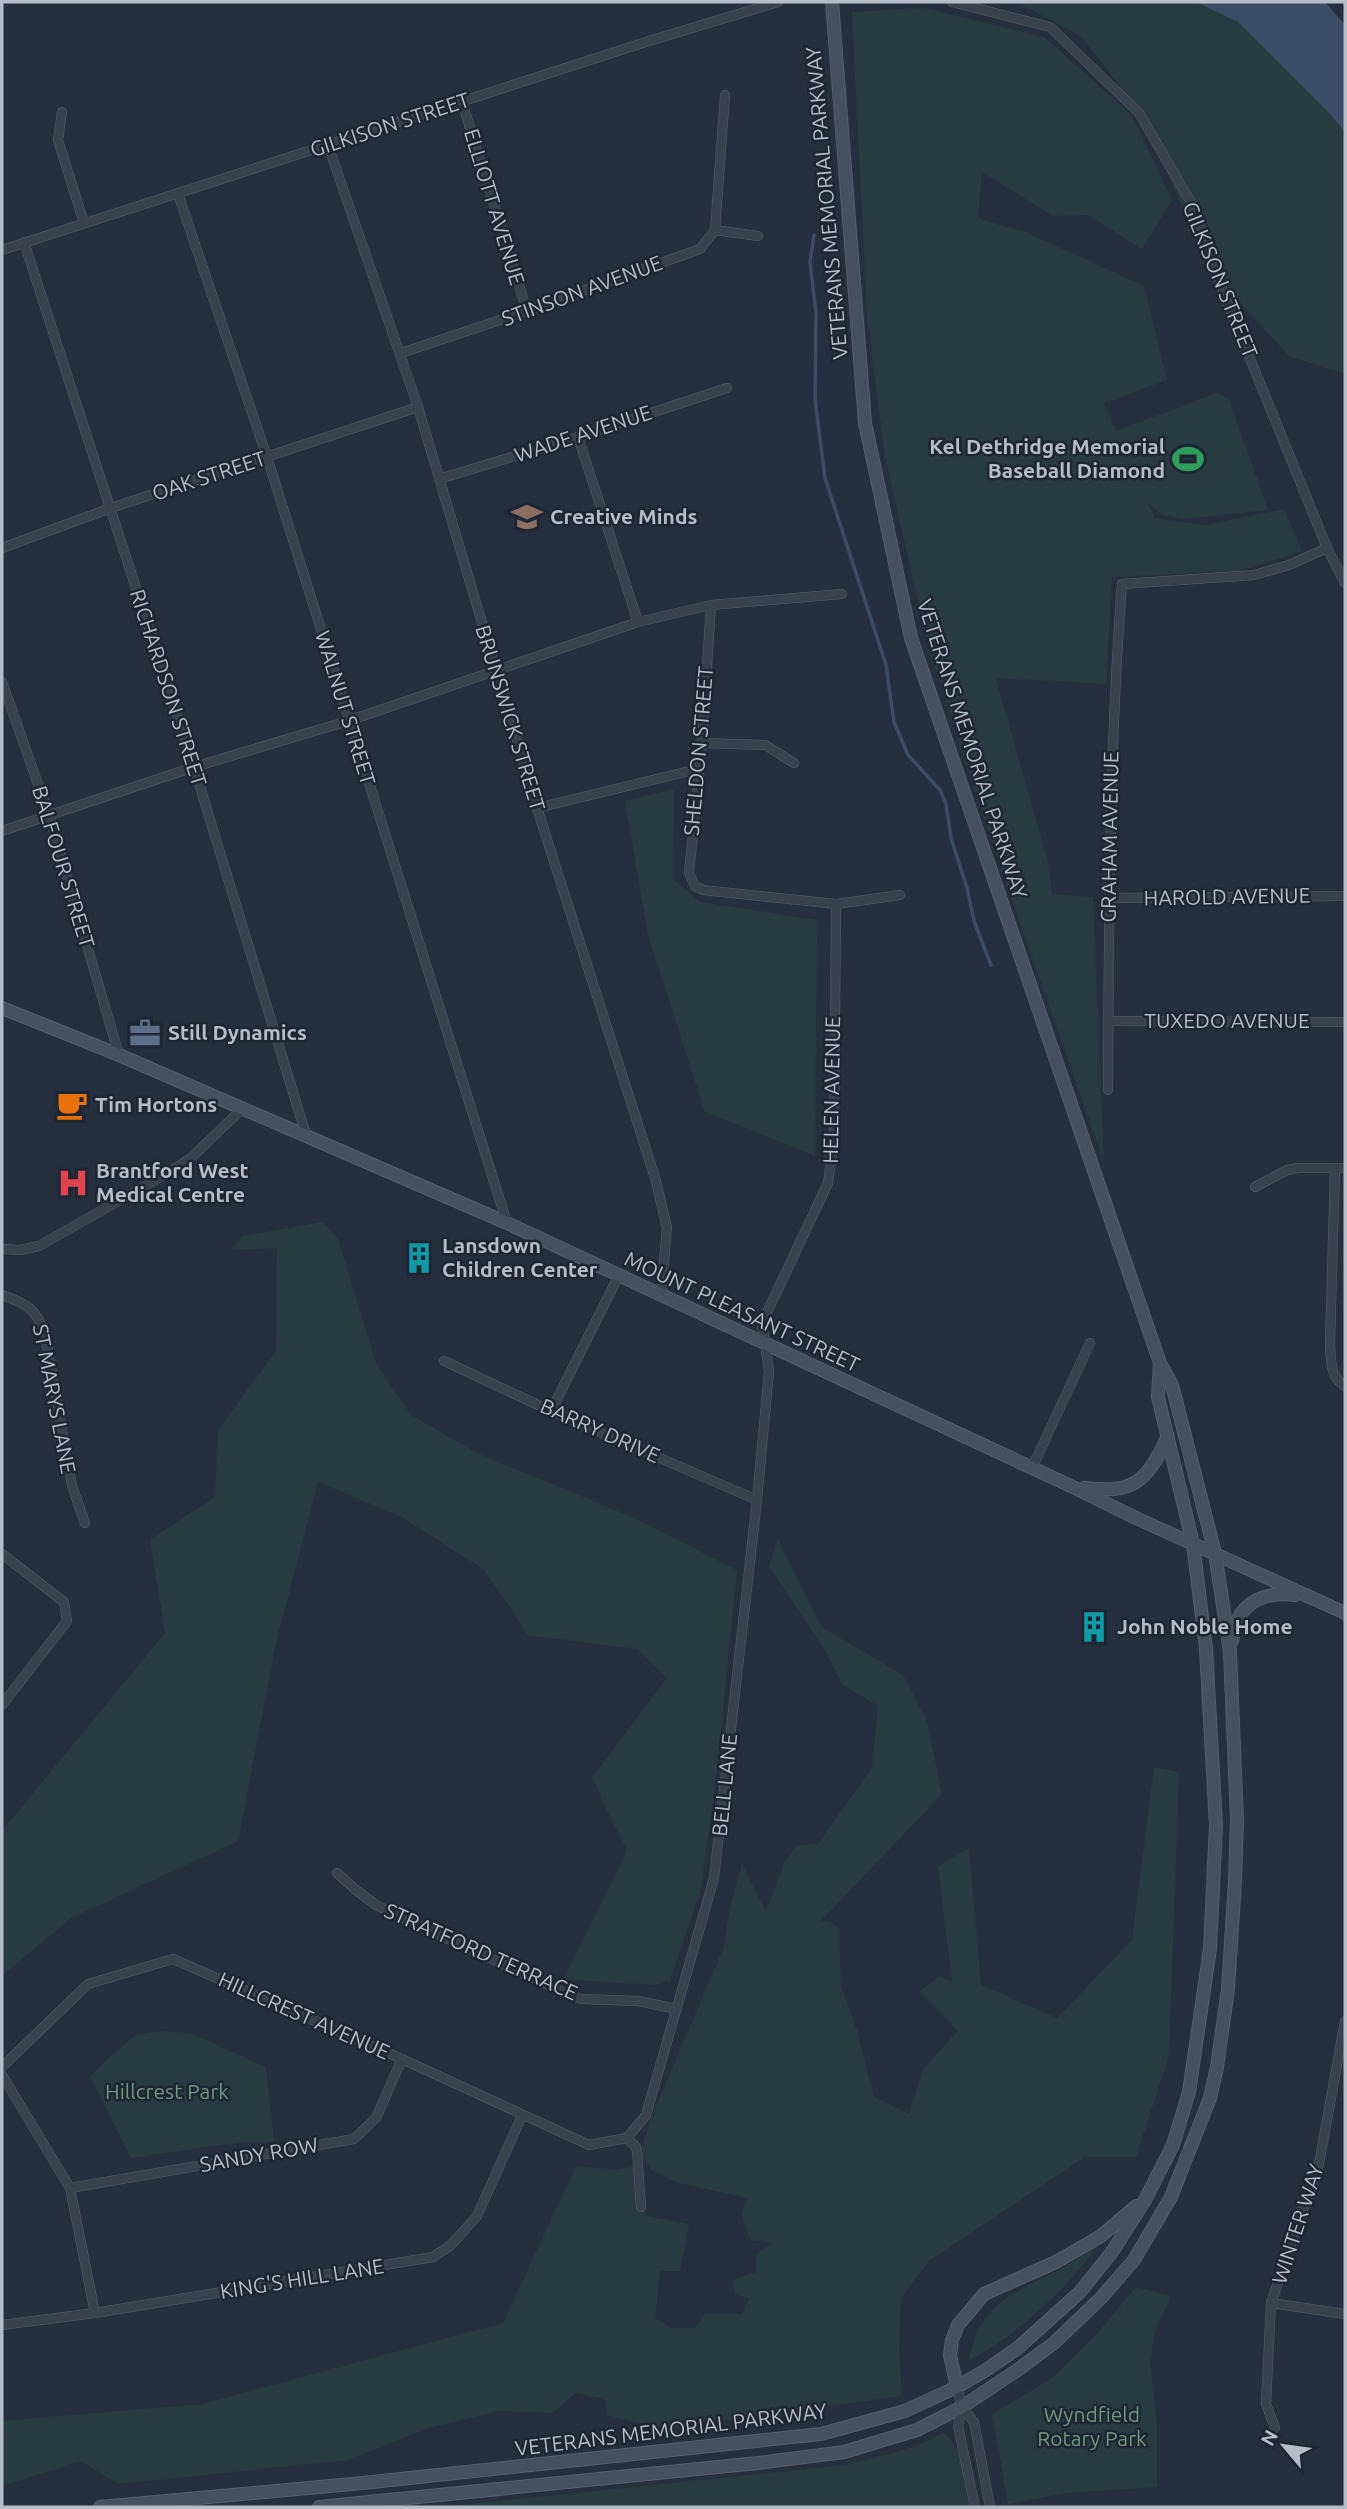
<svg xmlns="http://www.w3.org/2000/svg" width="1347" height="2509" viewBox="0 0 1347 2509" font-family="Ubuntu,sans-serif">
<style>
.green{fill:#273c40}
.water{fill:#3b4c67}
.lines{fill:none;stroke-linecap:round;stroke-linejoin:round}
.stream{stroke:#3b4c67;stroke-width:3.5}
.street-casing{stroke:#575f6c;stroke-width:10}
.secondary-casing{stroke:#575f6c;stroke-width:14}
.street{stroke:#39414f;stroke-width:9}
.secondary{stroke:#475061;stroke-width:12}
.labels{text-anchor:middle;stroke-width:5;stroke-linejoin:round;paint-order:stroke}
.street-label{font-size:21px;fill:#b6bcc9;stroke:#1e2634}
.poi-label{font-size:21px;font-weight:bold;fill:#b6bcc9;stroke:#1e2634;text-anchor:start}
.park-label{font-size:21px;fill:#6d9a79;stroke:#1e2634}
</style>
<rect width="100%" height="100%" fill="#252f3f"/>
<!-- green -->
<g class="green">
<path d="M1017 2H1196L1238 22 1330 114 1345 132V374L1289 356 1229 291 1186 216 1157 150 1121 88 1082 37Z"/>
<path d="M925 8 1044 37 1131 114 1172 200 1142 249 1088 215 1053 216 982 172 978 217 1005 227 1021 230 1144 286 1167 380 1104 403 1116 431 1217 393 1229 399 1268 510 1182 519 1163 515 1148 503 1155 518 1206 525 1284 509 1302 551 1240 571 1112 577 1106 684 996 678 1049 866 1052 894 1093 897 1104 1162 997 857 929 649 885 457 867 317 852 12Z"/>
<path d="M674 789 673 879 701 902 817 920 815 1156 705 1112 648 935 625 801Z"/>
<path d="M323 1222 338 1239 376 1363 411 1415 479 1454 632 1517 737 1570 716 1780 701 1889 670 1980 654 1985 563 1979 627 1851 592 1778 667 1678 637 1649 527 1635 514 1613 483 1569 400 1516 318 1482 276 1643 238 1841 71 1918 2 1976V1831L165 1633 150 1540 215 1497 218 1430 276 1351 277 1248 232 1250 242 1236Z"/>
<path d="M778 1539 822 1627 903 1675 927 1720 942 1794 821 1921 830 1922 839 1928 841 1986 857 2030 874 2097 909 2114 923 2069 958 2031 919 1991 939 1977 952 1982 938 1866 969 1848 981 1985 1057 2018 1132 1940 1154 1767 1179 1772 1169 2056 1136 2157H1085L929 2261 901 2298 899 2346 902 2396 729 2420 657 2427 607 2416 605 2399 576 2393 552 2413 499 2411 425 2429 349 2460 118 2484 81 2461 2 2486V2421L202 2404 503 2323 576 2166 615 2170 637 2166 646 2216 689 2224 680 2271H660L655 2318 671 2328H695L704 2314H742L749 2298 734 2293 733 2280 756 2272V2254L773 2243 750 2240 741 2213 748 2198 679 2183 652 2171 640 2154 650 2120 724 1947 729 1912 742 1864 766 1911 785 1861 797 1845 818 1844 872 1768 878 1706 842 1684 825 1650 769 1566Z"/>
<path d="M161 2031 192 2034 266 2067 274 2142H242L131 2158 90 2077 114 2053 136 2035Z"/>
<path d="M1097 2246C1070 2286 1013 2339 969 2360 977 2310 1008 2295 1051 2274 1066 2266 1082 2256 1097 2246Z"/>
<path d="M1136 2287 1171 2296 1155 2332 1150 2360 1157 2425V2487L1067 2493 1008 2504 992 2414 1051 2379 1095 2336Z"/>
<path d="M944 2433C964 2449 965 2484 970 2507H441L845 2465 912 2448Z"/>
</g>
<!-- water -->
<path class="water" d="M1196 2H1325L1345 25V132L1330 114 1238 22Z"/>
<g class="lines">
<!-- stream -->
<path class="stream" d="M814 235 810 262 816 313 815 399 825 478 886 665 894 722 908 755 940 790 946 804 951 838 967 888 974 921 991 965"/>
<defs>
<g id="street">
<path d="M952 2 1050 27 1139 113 1193 206 1215 272 1327 548 1345 583"/>
<path d="M462 102 527 311"/>
<path d="M62 112 58 140 84 223"/>
<path d="M328 145 418 407 537 808 656 1181 667 1228 661 1295"/>
<path d="M178 194 267 457 507 1223"/>
<path d="M715 230 725 95"/>
<path d="M24 242 194 767 306 1135"/>
<path d="M2 250 649 41 778 2"/>
<path d="M401 353 527 311 700 249 715 230 758 236"/>
<path d="M578 437 638 622"/>
<path d="M439 479 578 437 727 388"/>
<path d="M2 548 111 508 418 407"/>
<path d="M711 605 702 743 689 873 695 886 703 890 836 904 900 895"/>
<path d="M2 682 49 815 119 1055"/>
<path d="M702 743 765 745 794 763"/>
<path d="M537 808 698 769"/>
<path d="M2 831 194 767 348 721 638 622 711 605 842 594"/>
<path d="M1108 898 1345 896"/>
<path d="M1109 1021 1345 1022"/>
<path d="M1108 1090C1109 921 1109 752 1122 584L1254 575 1289 565 1327 548"/>
<path d="M1335 1168 1330 1344C1331 1359 1330 1378 1345 1386"/>
<path d="M1255 1187 1287 1170 1298 1168H1345"/>
<path d="M2 1249 20 1250 39 1246 173 1170 191 1158 243 1108"/>
<path d="M2 1295C27 1304 36 1308 45 1334L72 1486 85 1523"/>
<path d="M444 1361 551 1411 757 1500"/>
<path d="M551 1411 619 1275"/>
<path d="M1032 1468 1090 1343"/>
<path d="M2 1554 64 1602 67 1621 2 1705"/>
<path d="M337 1873 356 1890 376 1905 569 1995 581 1999 638 2001 677 2009"/>
<path d="M2 2067 88 1984 173 1959 402 2059 589 2145 627 2138"/>
<path d="M2 2075 70 2188 95 2313"/>
<path d="M627 2138 646 2115 714 1878 757 1500 769 1371 762 1323 828 1183 834 1140 836 904"/>
<path d="M627 2138 636 2147 637 2151 641 2207"/>
<path d="M70 2188 354 2139 376 2118 402 2059"/>
<path d="M1271 2303 1345 2314"/>
<path d="M2 2325 95 2313 433 2257 451 2245 477 2216 522 2116"/>
<path d="M957 2387 962 2407 958 2426 975 2507"/>
<path d="M962 2407 974 2422 990 2507"/>
<path d="M1275 2428 1266 2404 1271 2303 1319 2164 1345 2021"/>
</g>
<g id="secondary">
<path d="M2 1008 119 1055 507 1223 1073 1487 1138 1519 1345 1613"/>
<path d="M1084 1488C1136 1494 1146 1481 1168 1437"/>
<path d="M1232 1641C1236 1605 1260 1591 1295 1595"/>
<path d="M957 2387 950 2355 952 2340 958 2325 984 2294 1056 2262 1101 2236 1136 2206"/>
<path d="M100 2507 363 2483 821 2434 905 2411 957 2387 986 2370 1019 2347 1080 2292 1112 2252 1145 2200 1173 2145 1189 2092 1210 1949 1216 1825 1206 1649 1193 1544 1158 1397 1160 1363"/>
<path d="M319 2507 758 2463 844 2452 917 2430 962 2407 1019 2369 1054 2343 1101 2298 1134 2260 1171 2197 1210 2098 1217 2067 1228 1989 1235 1881 1237 1820 1230 1652 1215 1553 1172 1385 1160 1363 911 638 865 423 832 2"/>
</g>
</defs>
<!-- street casing -->
<use href="#street" class="street-casing"/>
<!-- secondary casing -->
<use href="#secondary" class="secondary-casing"/>
<!-- street -->
<use href="#street" class="street"/>
<!-- secondary -->
<use href="#secondary" class="secondary"/>
</g>
<!-- icons -->
<defs>
<symbol id="stadium-bare" viewBox="-9 -9 18 18"><path d="M0-5a6.5 5 0 1 0 0 10a6.5 5 0 1 0 0-10ZM-3.5-1.8h7v3.6h-7Z" fill="#2e9e5b" stroke="#1e2634" stroke-width="2.5" paint-order="stroke"/></symbol>
<symbol id="school-bare" viewBox="-9 -9 18 18"><path d="M0-5L7-2L0 1L-7-2ZM-4 1L0 2.5L4 1V4Q0 6-4 4Z" fill="#8d6e63" stroke="#1e2634" stroke-width="2.5" paint-order="stroke"/></symbol>
<symbol id="office-bare" viewBox="-9 -9 18 18"><path d="M-6-3h4V-5.5h4V-3h4V5H-6ZM-1-4.5V-3h2v-1.5ZM-6 0V1H6V0Z" fill="#5c6f8a" stroke="#1e2634" stroke-width="2.5" paint-order="stroke"/></symbol>
<symbol id="cafe-bare" viewBox="-9 -9 18 18"><path d="M-5.5-4.5H6V0H3Q3 3.5 0 3.5H-2.5Q-5.5 3.5-5.5 0ZM3-3.2v2h1.7v-2ZM-6 4.5H4V6H-6Z" fill="#e8710a" stroke="#1e2634" stroke-width="2.5" paint-order="stroke"/></symbol>
<symbol id="hospital-bare" viewBox="-9 -9 18 18"><path d="M-5-5h3v3.5h4V-5h3V5h-3V1.5h-4V5h-3Z" fill="#e0444e" stroke="#1e2634" stroke-width="2.5" paint-order="stroke"/></symbol>
<symbol id="building-bare" viewBox="-9 -9 18 18"><path d="M-4-6H4V6H1V3H-1V6H-4ZM-2.5-4.3h1.7v1.8h-1.7ZM.8-4.3h1.7v1.8H.8ZM-2.5-1h1.7V.8h-1.7ZM.8-1h1.7V.8H.8Z" fill="#0f9aa8" stroke="#1e2634" stroke-width="2.5" paint-order="stroke"/></symbol>
</defs>
<g fill-rule="evenodd">
<use href="#stadium-bare" x="1166" y="437" width="44" height="44"/>
<use href="#school-bare" x="505" y="495" width="44" height="44"/>
<use href="#office-bare" x="123" y="1011" width="44" height="44"/>
<use href="#cafe-bare" x="50" y="1083" width="44" height="44"/>
<use href="#hospital-bare" x="51" y="1161" width="44" height="44"/>
<use href="#building-bare" x="397" y="1236" width="44" height="44"/>
<use href="#building-bare" x="1072" y="1605" width="44" height="44"/>
</g>
<g class="labels">
<!-- street labels -->
<g class="street-label">
<text transform="translate(390 125) rotate(-18)" y="7">GILKISON STREET</text>
<text transform="translate(827 203) rotate(-95)" y="7">VETERANS MEMORIAL PARKWAY</text>
<text transform="translate(494 207) rotate(73)" y="7">ELLIOTT AVENUE</text>
<text transform="translate(1220 280) rotate(68)" y="7">GILKISON STREET</text>
<text transform="translate(582 291) rotate(-20)" y="7">STINSON AVENUE</text>
<text transform="translate(583 434) rotate(-18)" y="7">WADE AVENUE</text>
<text transform="translate(209 476) rotate(-18)" y="7">OAK STREET</text>
<text transform="translate(168 688) rotate(72)" y="7">RICHARDSON STREET</text>
<text transform="translate(345 708) rotate(73)" y="7">WALNUT STREET</text>
<text transform="translate(510 718) rotate(73)" y="7">BRUNSWICK STREET</text>
<text transform="translate(972 749) rotate(72)" y="7">VETERANS MEMORIAL PARKWAY</text>
<text transform="translate(699 751) rotate(-85)" y="7">SHELDON STREET</text>
<text transform="translate(1110 837) rotate(-89)" y="7">GRAHAM AVENUE</text>
<text transform="translate(63 867) rotate(73)" y="7">BALFOUR STREET</text>
<text transform="translate(1227 897) rotate(-1)" y="7">HAROLD AVENUE</text>
<text x="1227" y="1028">TUXEDO AVENUE</text>
<text transform="translate(832 1090) rotate(-89)" y="7">HELEN AVENUE</text>
<text transform="translate(742 1312) rotate(25)" y="7">MOUNT PLEASANT STREET</text>
<text transform="translate(54 1399) rotate(79)" y="7">ST MARYS LANE</text>
<text transform="translate(600 1431) rotate(24)" y="7">BARRY DRIVE</text>
<text transform="translate(725 1785) rotate(-84)" y="7">BELL LANE</text>
<text transform="translate(481 1952) rotate(24)" y="7">STRATFORD TERRACE</text>
<text transform="translate(304 2016) rotate(24)" y="7">HILLCREST AVENUE</text>
<text transform="translate(259 2155) rotate(-10)" y="7">SANDY ROW</text>
<text transform="translate(1298 2224) rotate(-72)" y="7">WINTER WAY</text>
<text transform="translate(302 2279) rotate(-9)" y="7">KING'S HILL LANE</text>
<text transform="translate(671 2430) rotate(-7)" y="7">VETERANS MEMORIAL PARKWAY</text>
</g>
<!-- poi labels -->
<g class="poi-label">
<text x="1165" y="454" text-anchor="end">Kel Dethridge Memorial<tspan x="1165" dy="24">Baseball Diamond</tspan></text>
<text x="550" y="524">Creative Minds</text>
<text x="168" y="1040">Still Dynamics</text>
<text x="95" y="1112">Tim Hortons</text>
<text x="96" y="1178">Brantford West<tspan x="96" dy="24">Medical Centre</tspan></text>
<text x="442" y="1253">Lansdown<tspan x="442" dy="24">Children Center</tspan></text>
<text x="1117" y="1634">John Noble Home</text>
</g>
<!-- park labels -->
<g class="park-label">
<text x="167" y="2099">Hillcrest Park</text>
<text x="1092" y="2422">Wyndfield<tspan x="1092" dy="24">Rotary Park</tspan></text>
</g>
</g>
<!-- border -->
<rect width="1347" height="2509" fill="none" stroke="#b6bcc9" stroke-width="7"/>
<!-- north arrow -->
<g transform="translate(1284 2446) rotate(299)" stroke="#1e2634" stroke-width="5" paint-order="stroke">
<path d="M0-5L12 26L0 18L-12 26Z" fill="#b6bcc9"/>
<text y="-10" font-size="19" font-weight="bold" text-anchor="middle" fill="#b6bcc9">N</text>
</g>
</svg>
